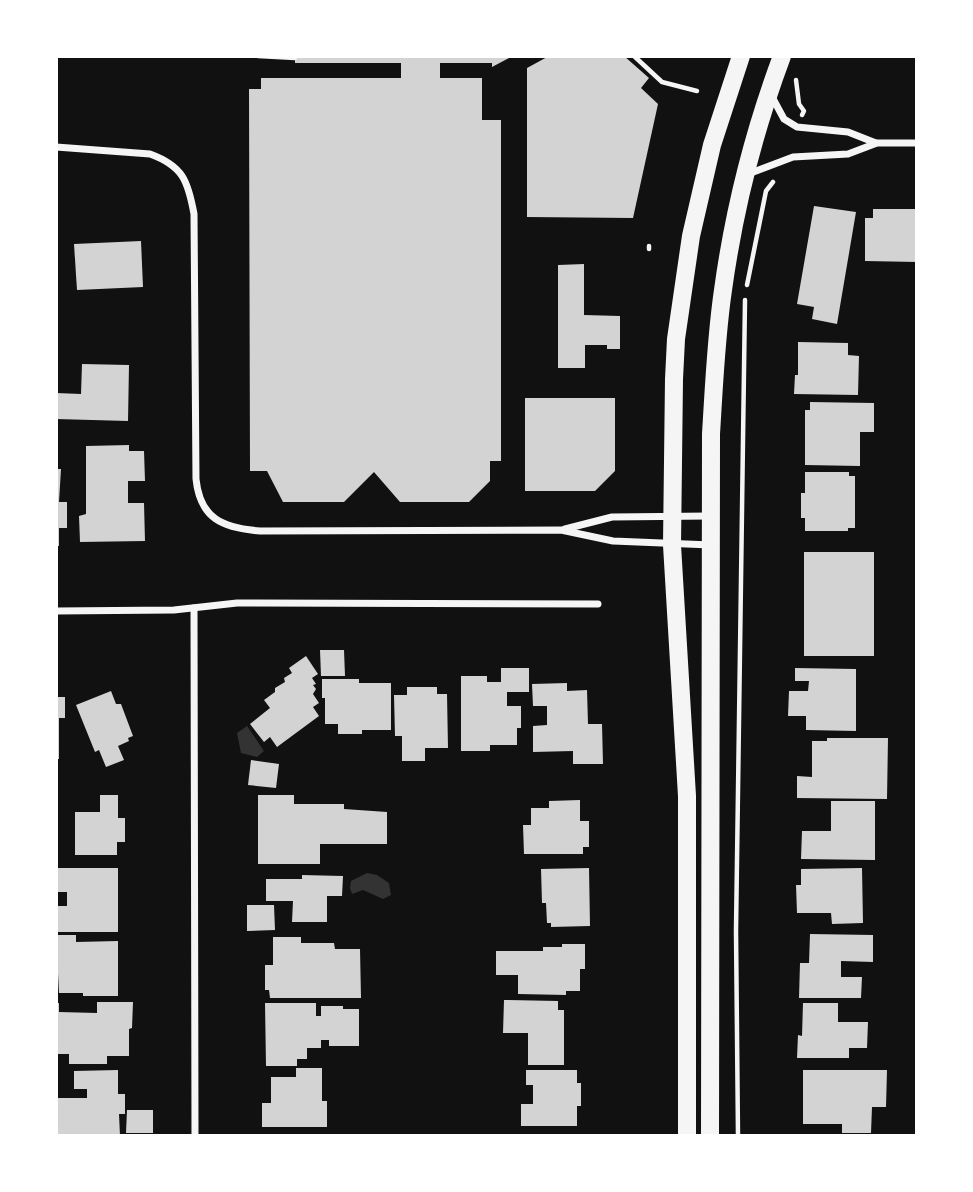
<svg xmlns="http://www.w3.org/2000/svg" width="973" height="1192" viewBox="0 0 973 1192" font-family="'Source Sans 3',sans-serif">
<style>
.water{fill:#333}
.building{fill:#d3d3d3}
.lines{fill:none;stroke-linecap:round;stroke-linejoin:round}
.path{stroke:#f5f5f5;stroke-width:4.5}
.minor{stroke:#f5f5f5;stroke-width:7}
.primary{stroke:#f5f5f5;stroke-width:18}
</style>
<rect width="100%" height="100%" fill="#111"/>
<!-- water -->
<g class="water">
<path d="M247 726 264 751 257 757 241 753 237 733Z"/>
<path d="M367 873 377 875 389 883 391 895 383 899 363 890 352 894 350 888 351 881Z"/>
</g>
<!-- building -->
<g class="building">
<path d="M295 56H513L492 67V63H440V78H482V120H501V461H490V481L469 502H400L374 472 344 502H283L267 471H250L249 89H261V78H401V63H295Z"/>
<path d="M549 56H624L649 78 641 88 658 104 633 218 527 217V68Z"/>
<path d="M814 206 856 212 837 324 812 319 814 307 797 304Z"/>
<path d="M873 209H917V262L865 261V218H873Z"/>
<path d="M141 241 143 287 77 290 74 244Z"/>
<path d="M584 264V315L620 316V349H607V345H585V368H558V265Z"/>
<path d="M798 342 848 343V355L859 356 858 395 794 394 795 375H798Z"/>
<path d="M82 364 129 365 128 421 56 419V393L81 394Z"/>
<path d="M525 398H615V471L595 491H525Z"/>
<path d="M810 402 874 403V432H860V466L805 465V410H810Z"/>
<path d="M129 445V451H144L145 481H128V503H144L145 541 80 542 79 516 86 514V446Z"/>
<path d="M56 469H61L59 502H67V528H59V546H56Z"/>
<path d="M805 472H849V476H855V528H848V531H805V518H801V493H805Z"/>
<rect x="804" y="552" width="70" height="104"/>
<path d="M320 650H344L345 676H321Z"/>
<path d="M306 656 318 674 312 678 316 684 313 685 316 689 313 694 319 703 313 707 319 716 277 747 270 737 264 742 250 724 270 708 264 700 275 692V688L285 682 284 678 292 673 289 668Z"/>
<path d="M501 668H529V692H507V706H521V728H517V745H490V751H461V676H487V682H501Z"/>
<path d="M795 668 856 669V731L806 730V716H788L789 691H808L809 681H795Z"/>
<path d="M322 679H359V683H391V730H362V734H338V724H325V698H322Z"/>
<path d="M567 683V691L587 690 588 724H602L603 764H573V751L533 752V726L547 725V706H533L532 684Z"/>
<path d="M407 687H437V694H447L448 748H425V761H402V736H395L394 695H407Z"/>
<path d="M111 691 116 704H121L133 736 128 738 129 741 118 746 124 760 106 767 99 750 95 752 76 705Z"/>
<path d="M56 697H65V718H59V759H56Z"/>
<path d="M827 738H888L887 799 797 798V776L812 777V741H827Z"/>
<path d="M251 760 279 764 276 788 248 785Z"/>
<path d="M100 795H118V818H125V842H117V855H75V812H100Z"/>
<path d="M258 795H294V804H344V809L387 812V844H320V864H258Z"/>
<path d="M580 800V821H589V847H583V854H524L523 825H531V808H549V801Z"/>
<path d="M831 801H875V860L801 859 802 831H831Z"/>
<path d="M56 868H118V932H56V906H67V892H56Z"/>
<path d="M589 868 590 926 551 927V923H547L546 903H542L541 869Z"/>
<path d="M862 868 863 923 832 924 831 913H797L796 885H801V869Z"/>
<path d="M302 875 343 876 342 896H327V922H292L293 901H266V879H302Z"/>
<path d="M247 905H274L275 930 247 931Z"/>
<path d="M810 934 873 935V962L841 961V977H862L861 998H799L800 963H809Z"/>
<path d="M56 935H76V942L118 941V996H83V993H59Z"/>
<path d="M273 937H301V943H334L335 949H360L361 998H270L269 990H265V965H273Z"/>
<path d="M562 944H585V969H580V991H566V995L518 994V975H496V951H543V947H562Z"/>
<path d="M504 1000 558 1001V1010H564V1065H528V1033H503Z"/>
<path d="M97 1002H133L132 1028 129 1029V1056H107V1064H69V1054H56V1003H59V1012L97 1013Z"/>
<path d="M265 1003H316V1016H321V1006H343V1009H359V1046H329V1040H321V1048H307V1059H297V1066H266Z"/>
<path d="M803 1003H838V1022H868L867 1048H849V1058H797L798 1035 802 1036Z"/>
<path d="M296 1068H322V1101H327V1127H262V1103H271V1077H296Z"/>
<path d="M118 1070V1094H125V1114H119L120 1136H57L56 1098H87V1089H74V1071Z"/>
<path d="M526 1070H577V1083H581V1106H577V1126H521V1104H533V1085H526Z"/>
<path d="M803 1070H887L886 1107H872L871 1133H842V1124H803Z"/>
<path d="M127 1110H153V1133H126Z"/>
</g>
<g class="lines">
<!-- path -->
<g class="path">
<path d="M258 56 295 58"/>
<path d="M634 56 662 82 697 91"/>
<path d="M796 80 799 104 804 111 802 115"/>
<path d="M649 246V249"/>
<path d="M747 285 766 191 773 182"/>
<path d="M738 1136 736 931 745 300"/>
</g>
<!-- minor -->
<g class="minor">
<path d="M771 95 784 119 797 127 848 132 876 143"/>
<path d="M56 147 150 154C183 166 188 181 194 214L196 479C200 519 223 528 260 531L561 530 613 541 711 545"/>
<path d="M748 174 793 157 848 154 877 143H917"/>
<path d="M565 529 612 517 709 516"/>
<path d="M194 608 195 1136"/>
<path d="M56 611 174 610 237 603 598 604"/>
</g>
<!-- primary -->
<g class="primary">
<path d="M687 1136V796L672 545 674 379 676 339 691 236 712 145 741 56"/>
<path d="M710 1136 711 434C714 386 716 337 723 290 734 210 754 131 782 56"/>
</g>
</g>
<!-- border -->
<rect width="973" height="1192" fill="none" stroke="#ffffff" stroke-width="116"/>
</svg>
